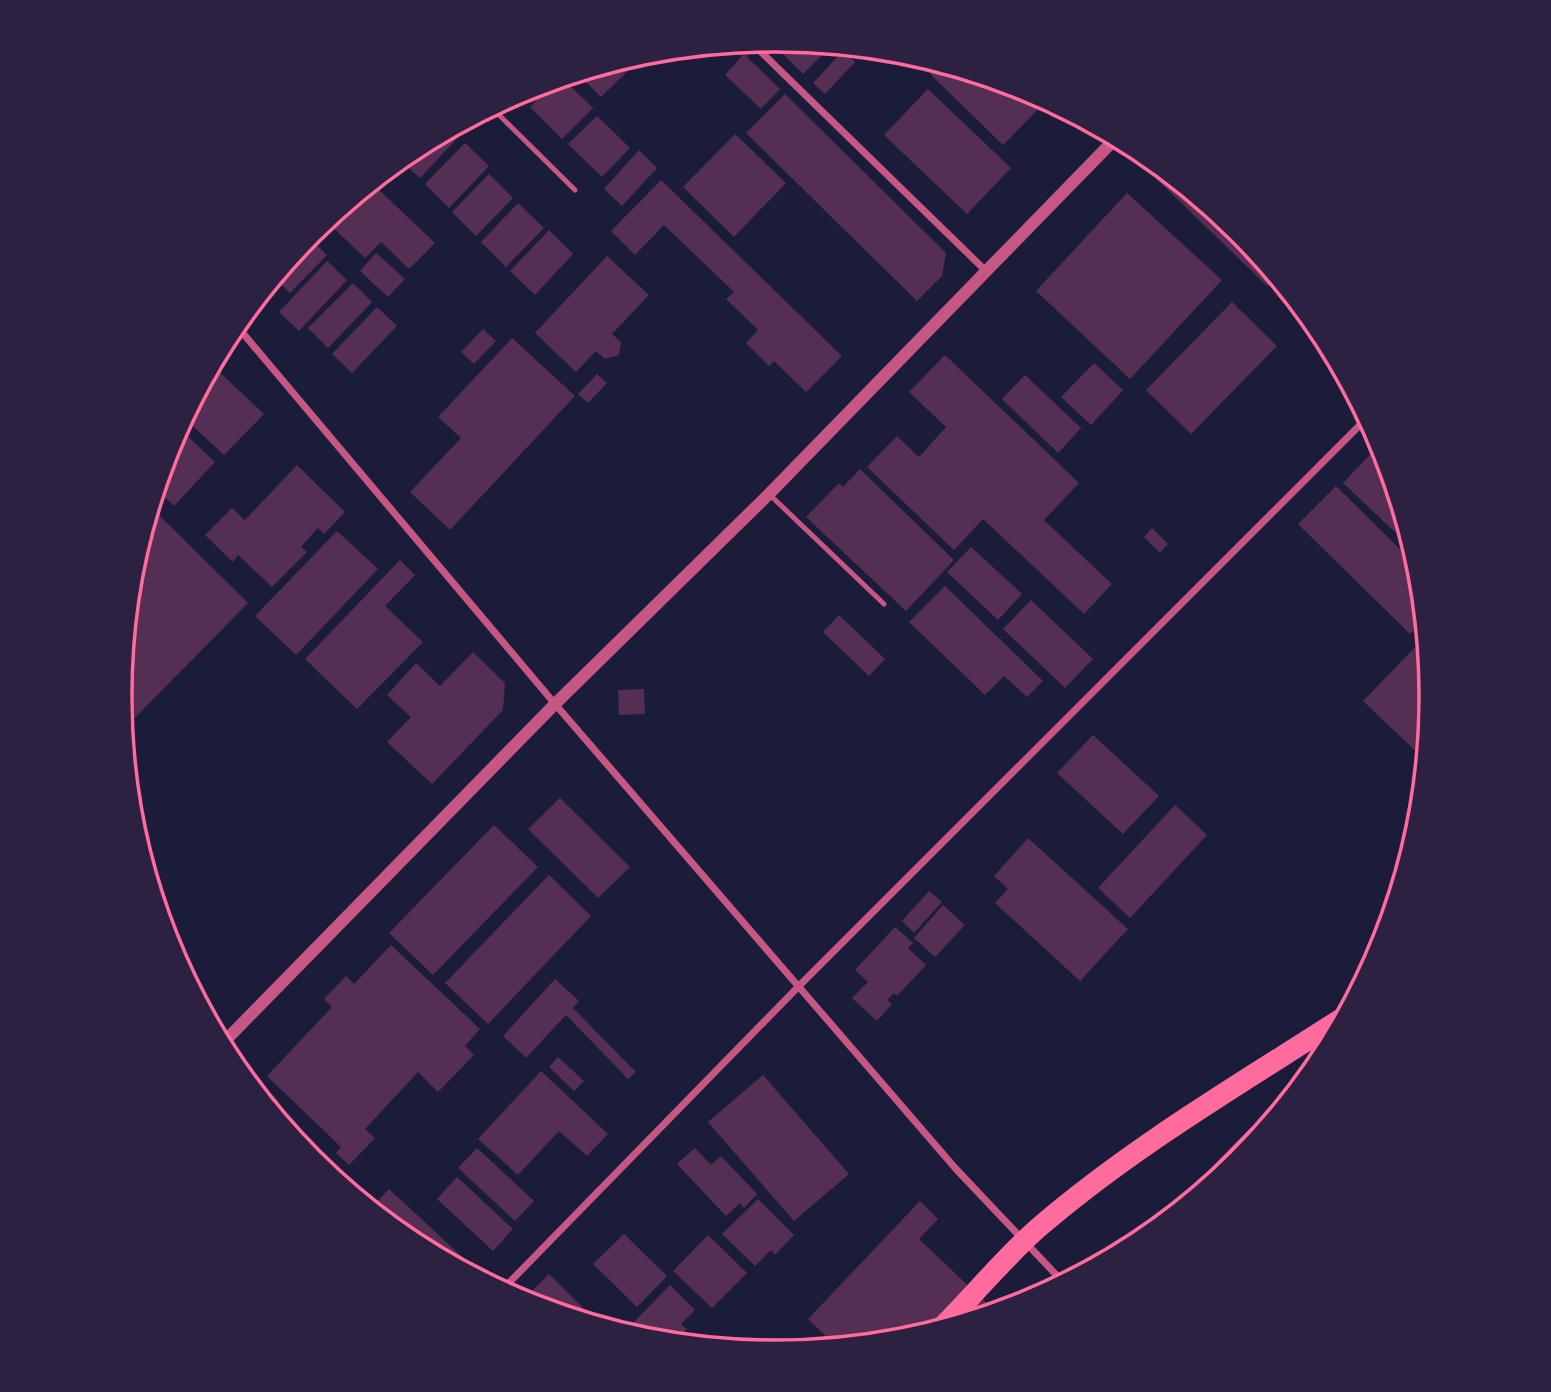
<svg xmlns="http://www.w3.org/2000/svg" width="1551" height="1392" viewBox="0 0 1551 1392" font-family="'Public Sans',sans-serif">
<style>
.building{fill:#542f53}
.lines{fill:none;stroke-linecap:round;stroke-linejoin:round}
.service{stroke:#c65784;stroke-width:5}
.minor{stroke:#c65784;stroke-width:7}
.tertiary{stroke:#c65784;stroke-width:12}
.trunk{stroke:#ff6b9d;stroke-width:19}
.motorway{stroke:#ff6b9d;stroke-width:21}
.rim{fill:none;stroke:#ff6b9d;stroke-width:3.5}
</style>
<rect width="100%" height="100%" fill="#1b1b3a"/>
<!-- building -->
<g class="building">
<path d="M775 40H776L831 46 803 74 775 46Z"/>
<path d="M843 51 855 62 825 94 813 83Z"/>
<path d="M646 53 601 97 578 74Z"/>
<path d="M744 54 780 89 761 109 725 75Z"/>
<path d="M940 64 1027 90 1046 101 1003 145 930 74Z"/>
<path d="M563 79 593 108 562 139 530 107 555 81Z"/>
<path d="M540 85 524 103 516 95 525 90Z"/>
<path d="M928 89 1011 168 967 214 884 135Z"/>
<path d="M785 94 946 253 942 276 917 301 746 133Z"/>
<path d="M597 116 630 148 602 177 568 144Z"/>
<path d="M458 126 464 131 420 178 400 160 412 151Z"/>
<path d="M735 134 786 183 734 237 683 187Z"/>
<path d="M465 143 489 166 449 208 425 184Z"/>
<path d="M639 150 657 168 622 206 604 189Z"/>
<path d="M1148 157 1239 233 1276 277 1267 286 1141 164Z"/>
<path d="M489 174 513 198 476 236 452 212Z"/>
<path d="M661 180 842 356 806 392 774 361 769 366 746 343 758 330 726 299 734 292 664 225 635 255 611 231Z"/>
<path d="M376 187 435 243 409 269 381 242 365 258 329 224 349 203 355 209Z"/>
<path d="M1127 193 1222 280 1130 379 1036 291Z"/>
<path d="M518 203 544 228 506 267 481 242Z"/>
<path d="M549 230 573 254 535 295 510 271Z"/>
<path d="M308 237 327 255 290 293 274 278Z"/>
<path d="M376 253 405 279 388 297 360 271Z"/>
<path d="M607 256 649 295 612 334 621 342 619 355 605 359 596 351 576 372 535 333Z"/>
<path d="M327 261 347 280 299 331 279 312Z"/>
<path d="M353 283 372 302 328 348 308 328Z"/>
<path d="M1232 302 1277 346 1191 434 1146 390Z"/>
<path d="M377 307 397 326 352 373 332 354Z"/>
<path d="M483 329 496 341 474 364 461 352Z"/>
<path d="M512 338 575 396 450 530 410 492 461 438 438 417Z"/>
<path d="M945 355 1079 483 1044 520 1112 584 1084 614 983 519 954 550 867 467 897 436 919 457 946 427 909 392Z"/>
<path d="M1094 363 1123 390 1091 425 1061 397Z"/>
<path d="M212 365 264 414 224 455 184 418Z"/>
<path d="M597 374 607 383 588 403 578 394Z"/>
<path d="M1025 375 1081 428 1058 453 1002 399Z"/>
<path d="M179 428 215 462 174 506 156 489 170 445Z"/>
<path d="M1380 444 1381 445 1413 549 1343 483Z"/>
<path d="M297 465 345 512 324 534 318 528 301 547 307 552 272 587 238 555 233 562 205 535 232 508 245 520Z"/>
<path d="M860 469 954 560 906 611 806 517 839 483 843 487Z"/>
<path d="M1336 486 1418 567 1424 620 1410 634 1298 524Z"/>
<path d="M151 507 248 603 123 730 120 696 132 568Z"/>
<path d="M1152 528 1168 544 1160 553 1144 537Z"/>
<path d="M337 531 378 569 296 655 255 616Z"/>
<path d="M971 547 1022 594 998 620 947 572Z"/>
<path d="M400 560 415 575 385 606 423 642 357 709 305 659Z"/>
<path d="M945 586 1043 681 1027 697 1004 676 985 695 909 622Z"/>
<path d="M1031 600 1093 659 1065 688 1003 629Z"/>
<path d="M839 615 885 659 869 676 823 632Z"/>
<path d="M1425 637 1431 696 1425 760 1363 701Z"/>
<path d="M473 652 505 683 503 710 432 784 387 742 411 717 387 695 416 663 440 686Z"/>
<path d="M644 689 645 714 619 715 618 690Z"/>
<path d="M1093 735 1159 796 1123 834 1057 773Z"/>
<path d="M560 798 630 867 598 898 528 829Z"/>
<path d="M1175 805 1207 835 1130 918 1098 888Z"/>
<path d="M494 825 538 867 433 975 389 933Z"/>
<path d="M1028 838 1128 929 1080 981 995 903 1008 889 994 876Z"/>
<path d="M549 875 591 916 488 1024 445 983Z"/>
<path d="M929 891 942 902 914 933 902 921Z"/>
<path d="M943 905 965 925 935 957 914 938Z"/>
<path d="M895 927 913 943 908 948 926 965 897 996 894 993 887 1000 892 1004 877 1021 852 998 868 982 855 970Z"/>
<path d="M391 945 480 1029 465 1046 474 1055 438 1092 418 1072 365 1129 375 1138 349 1165 336 1153 341 1147 267 1076 332 1007 324 999 346 976 354 984Z"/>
<path d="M555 979 579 1001 573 1008 636 1072 628 1079 566 1015 526 1058 503 1036Z"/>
<path d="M558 1057 584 1081 574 1091 549 1067Z"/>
<path d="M541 1071 608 1134 587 1156 559 1131 518 1175 478 1139Z"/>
<path d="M763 1075 849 1174 794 1221 708 1122Z"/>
<path d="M477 1148 534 1201 515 1221 458 1168Z"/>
<path d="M695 1148 711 1165 721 1156 757 1194 744 1208 740 1203 726 1216 677 1164Z"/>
<path d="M457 1177 513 1229 493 1251 437 1199Z"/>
<path d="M389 1189 472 1266 467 1271 411 1241 371 1208Z"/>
<path d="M758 1199 794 1235 775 1255 771 1250 755 1266 722 1234Z"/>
<path d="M920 1201 938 1219 919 1239 995 1311 903 1339 836 1346 808 1319Z"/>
<path d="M624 1234 667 1276 637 1307 593 1264Z"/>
<path d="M708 1235 747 1273 712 1308 673 1271Z"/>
<path d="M549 1274 600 1325 539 1306 543 1302 532 1291Z"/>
<path d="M670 1285 695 1310 681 1324 687 1329 682 1334 686 1338 682 1343 647 1339 632 1324Z"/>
</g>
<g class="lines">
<!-- service -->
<g class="service">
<path d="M492 108 575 190"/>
<path d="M770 495 884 604"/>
</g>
<!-- minor -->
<g class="minor">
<path d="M756 42V47L987 272"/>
<path d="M236 325 555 704 956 1169 1063 1282"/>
<path d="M502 1290 800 985 1367 418"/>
</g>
<!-- tertiary -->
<path class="tertiary" d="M222 1044 555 704 769 494 1116 138"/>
<!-- trunk -->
<path class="trunk" d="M1206 1187 1273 1119"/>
<!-- motorway -->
<path class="motorway" d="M942 1327C974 1295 1004 1258 1038 1228 1132 1147 1240 1084 1344 1017"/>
</g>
<!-- crop -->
<path d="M0 0H1551V1392H0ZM775 52H776A643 643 0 0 1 1419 695V697A643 643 0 0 1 776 1340H775A643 643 0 0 1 132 697V695A643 643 0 0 1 775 52Z" fill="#2d2142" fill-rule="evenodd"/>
<path class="rim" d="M775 52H776A643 643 0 0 1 1419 695V697A643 643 0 0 1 776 1340H775A643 643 0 0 1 132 697V695A643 643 0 0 1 775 52Z"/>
</svg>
